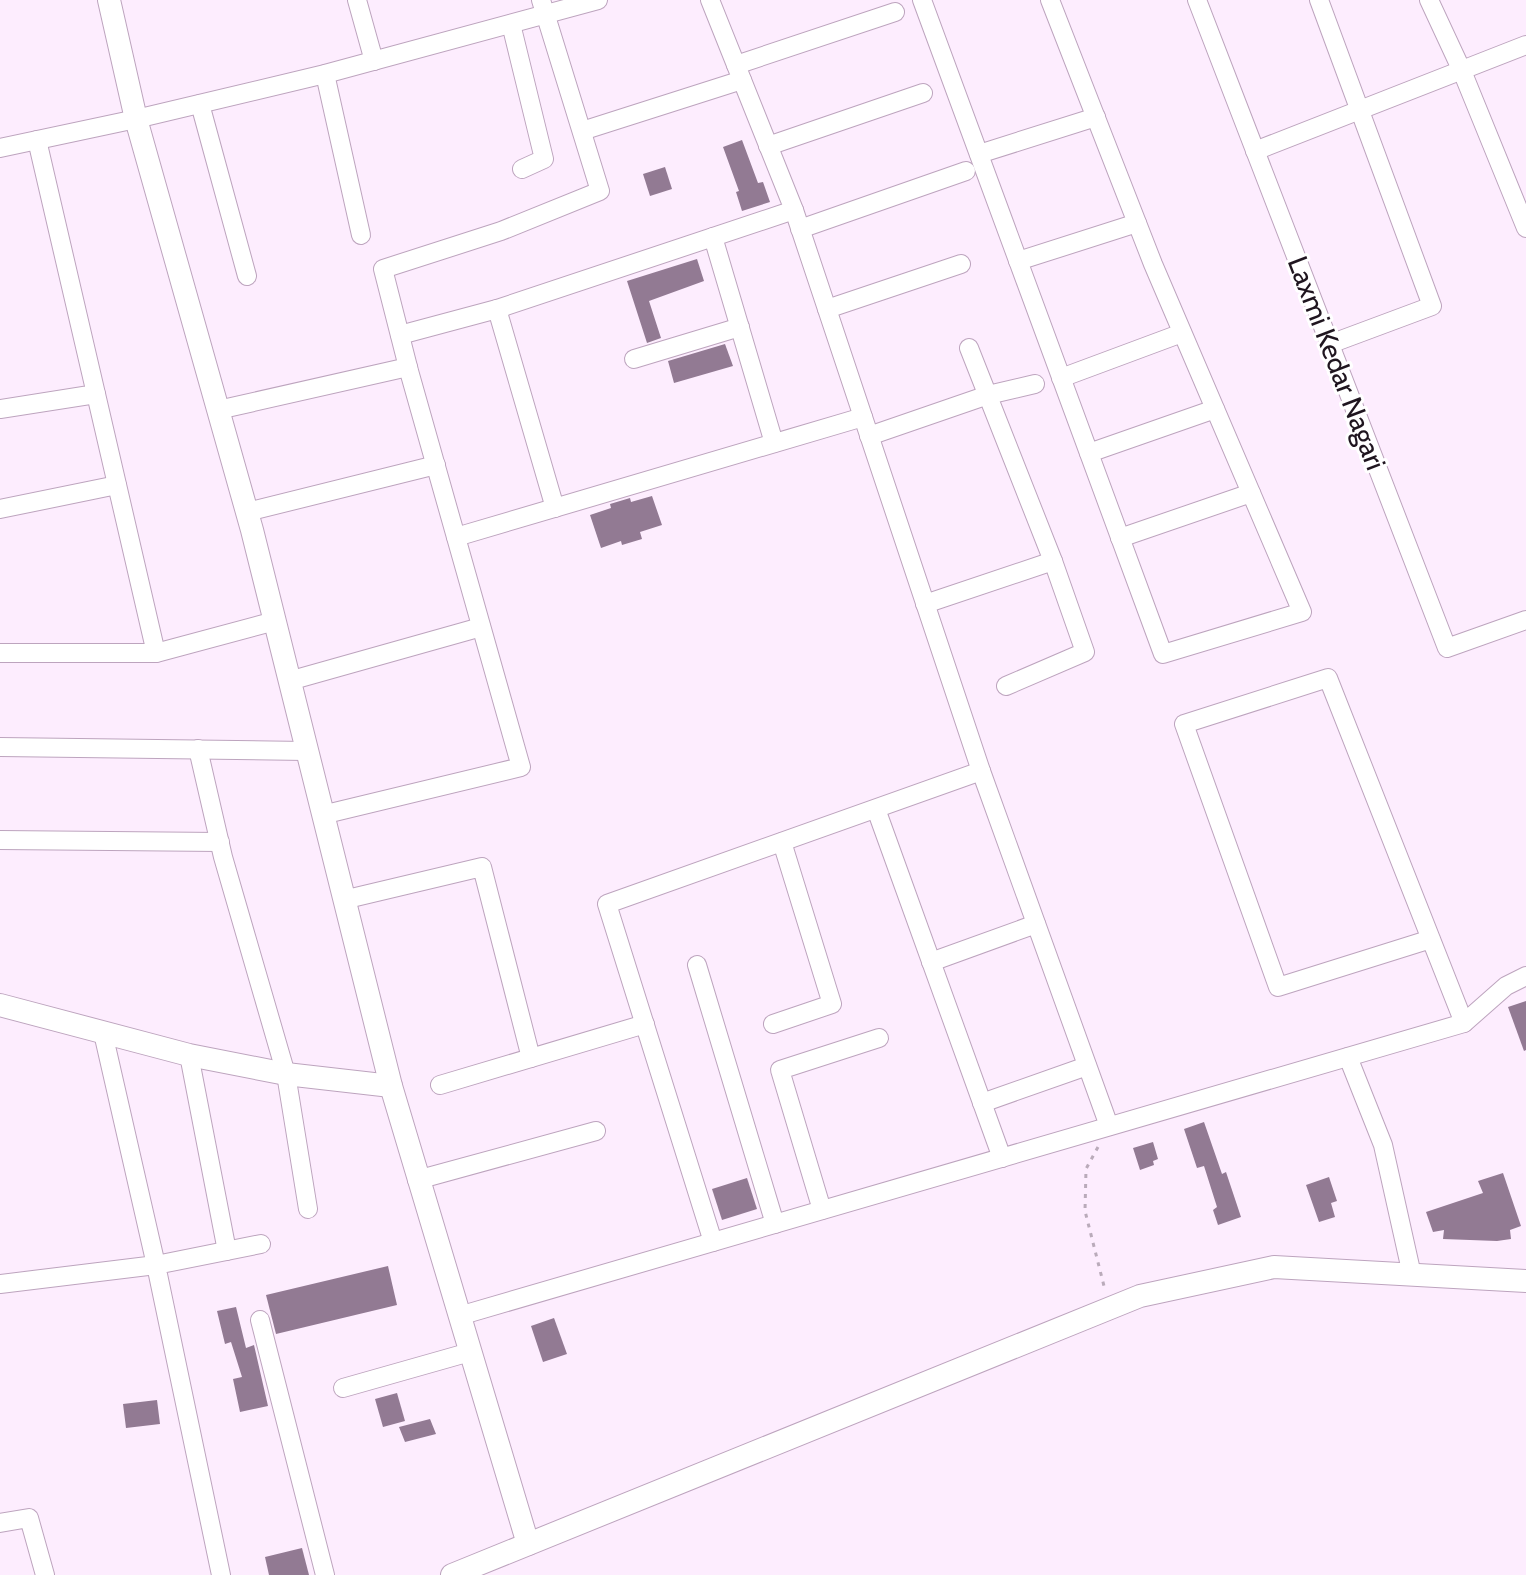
<svg xmlns="http://www.w3.org/2000/svg" width="1526" height="1575" viewBox="0 0 1526 1575" font-family="Cabin,sans-serif">
<style>
.building{fill:#927a93}
.lines{fill:none;stroke-linecap:round;stroke-linejoin:round}
.minor-casing{stroke:#bda4be;stroke-width:20}
.tertiary-casing{stroke:#bda4be;stroke-width:24}
.path{stroke:#baabba;stroke-width:3;stroke-dasharray:4 6;stroke-linecap:butt}
.minor{stroke:#fff;stroke-width:18}
.tertiary{stroke:#fff;stroke-width:22}
.labels{text-anchor:middle;stroke-width:6;stroke-linejoin:round;paint-order:stroke}
.street-label{font-size:28px;fill:#1f151f;stroke:#fff}
</style>
<rect width="100%" height="100%" fill="#fdedfe"/>
<!-- building -->
<g class="building">
<path d="M742 140 758 183 763 182 770 202 742 211 736 192 739 191 723 147Z"/>
<path d="M665 167 672 189 650 196 643 174Z"/>
<path d="M697 259 704 281 649 301 661 338 647 343 627 281Z"/>
<path d="M725 344 733 366 674 383 668 361Z"/>
<path d="M652 496 662 525 640 532 642 539 622 545 621 541 601 548 590 515 611 508 610 504 630 498 631 502Z"/>
<path d="M1526 1001V1050L1524 1051 1508 1007Z"/>
<path d="M1204 1122 1222 1174 1226 1172 1241 1217 1218 1225 1213 1210 1217 1207 1204 1166 1197 1168 1184 1129Z"/>
<path d="M1153 1142 1158 1159 1153 1161 1154 1165 1140 1170 1133 1148Z"/>
<path d="M1503 1173 1521 1226 1510 1230 1511 1239 1497 1241 1443 1239 1444 1230 1433 1232 1426 1212 1483 1193 1478 1181Z"/>
<path d="M1329 1177 1337 1201 1331 1203 1335 1217 1319 1222 1306 1185Z"/>
<path d="M747 1178 757 1209 722 1220 712 1189Z"/>
<path d="M388 1266 397 1305 276 1334 266 1295Z"/>
<path d="M236 1307 246 1348 254 1345 268 1406 240 1412 233 1379 242 1377 231 1342 225 1344 217 1311Z"/>
<path d="M554 1318 567 1354 543 1362 531 1326Z"/>
<path d="M397 1393 405 1421 383 1427 375 1399Z"/>
<path d="M157 1400 160 1424 126 1428 123 1404Z"/>
<path d="M430 1419 436 1434 405 1442 399 1427Z"/>
<path d="M302 1548 309 1575H269L265 1557Z"/>
</g>
<g class="lines">
<defs>
<g id="minor">
<path d="M357 0 374 61"/>
<path d="M922 0 1163 654 1302 612 1153 264 1050 0"/>
<path d="M1197 0 1447 648 1526 620"/>
<path d="M1319 0 1432 306 1330 344"/>
<path d="M1429 0 1462 71 1526 228"/>
<path d="M511 24 544 159 522 169"/>
<path d="M736 65 895 12"/>
<path d="M325 74 361 235"/>
<path d="M200 104 247 276"/>
<path d="M582 131 742 80"/>
<path d="M768 146 923 93"/>
<path d="M0 148 136 119 325 74 598 0"/>
<path d="M1255 151 1526 45"/>
<path d="M979 154 1096 117"/>
<path d="M794 210 981 771 1109 1126"/>
<path d="M800 229 966 171"/>
<path d="M713 237 774 443"/>
<path d="M1018 261 1137 223"/>
<path d="M497 309 555 508"/>
<path d="M827 309 961 264"/>
<path d="M400 335 497 309 794 210 710 0"/>
<path d="M969 348 1053 561 1085 652 1006 686"/>
<path d="M634 359 740 327"/>
<path d="M1061 378 1182 333"/>
<path d="M0 409 96 394 37 140"/>
<path d="M218 410 408 367"/>
<path d="M869 436 988 395 1035 384"/>
<path d="M1089 453 1215 409"/>
<path d="M0 509 117 485"/>
<path d="M247 512 436 465"/>
<path d="M456 537 863 417"/>
<path d="M1120 538 1251 493"/>
<path d="M925 604 1053 561"/>
<path d="M0 653H156L96 394"/>
<path d="M156 653 275 621"/>
<path d="M289 681 481 627"/>
<path d="M0 747 306 751"/>
<path d="M198 749 223 857 286 1074 308 1209"/>
<path d="M876 809 1002 1158"/>
<path d="M322 815 521 767 409 371 383 269 501 231 600 191 541 0"/>
<path d="M0 840 220 842"/>
<path d="M343 900 482 867 531 1058"/>
<path d="M1431 939 1278 987 1184 724 1328 678 1464 1023"/>
<path d="M931 962 1036 924"/>
<path d="M697 965 775 1224"/>
<path d="M773 1024 832 1004 782 842"/>
<path d="M189 1055 227 1251"/>
<path d="M1348 1057 1383 1145 1412 1275"/>
<path d="M440 1085 645 1024"/>
<path d="M982 1103 1087 1066"/>
<path d="M417 1180 596 1131"/>
<path d="M822 1210 780 1070 879 1038"/>
<path d="M713 1242 607 904 981 771"/>
<path d="M0 1284 156 1265 103 1033"/>
<path d="M459 1316 1464 1023 1506 986 1526 976"/>
<path d="M260 1320 325 1575"/>
<path d="M343 1388 470 1352"/>
<path d="M0 1523 29 1518 45 1575"/>
<path d="M221 1575 156 1265 261 1244"/>
</g>
<g id="tertiary">
<path d="M109 0 136 119 252 530 391 1086 528 1544"/>
<path d="M0 1005 189 1055 286 1074 391 1086"/>
<path d="M452 1575 1140 1296 1274 1267 1526 1281"/>
</g>
</defs>
<!-- minor casing -->
<use href="#minor" class="minor-casing"/>
<!-- tertiary casing -->
<use href="#tertiary" class="tertiary-casing"/>
<!-- path -->
<path class="path" d="M1098 1147 1086 1169 1085 1211 1105 1290"/>
<!-- minor -->
<use href="#minor" class="minor"/>
<!-- tertiary -->
<use href="#tertiary" class="tertiary"/>
</g>
<g class="labels">
<!-- street labels -->
<g class="street-label">
<text transform="translate(1337 363) rotate(69)" y="10">Laxmi Kedar Nagari</text>
</g>
</g>
</svg>
